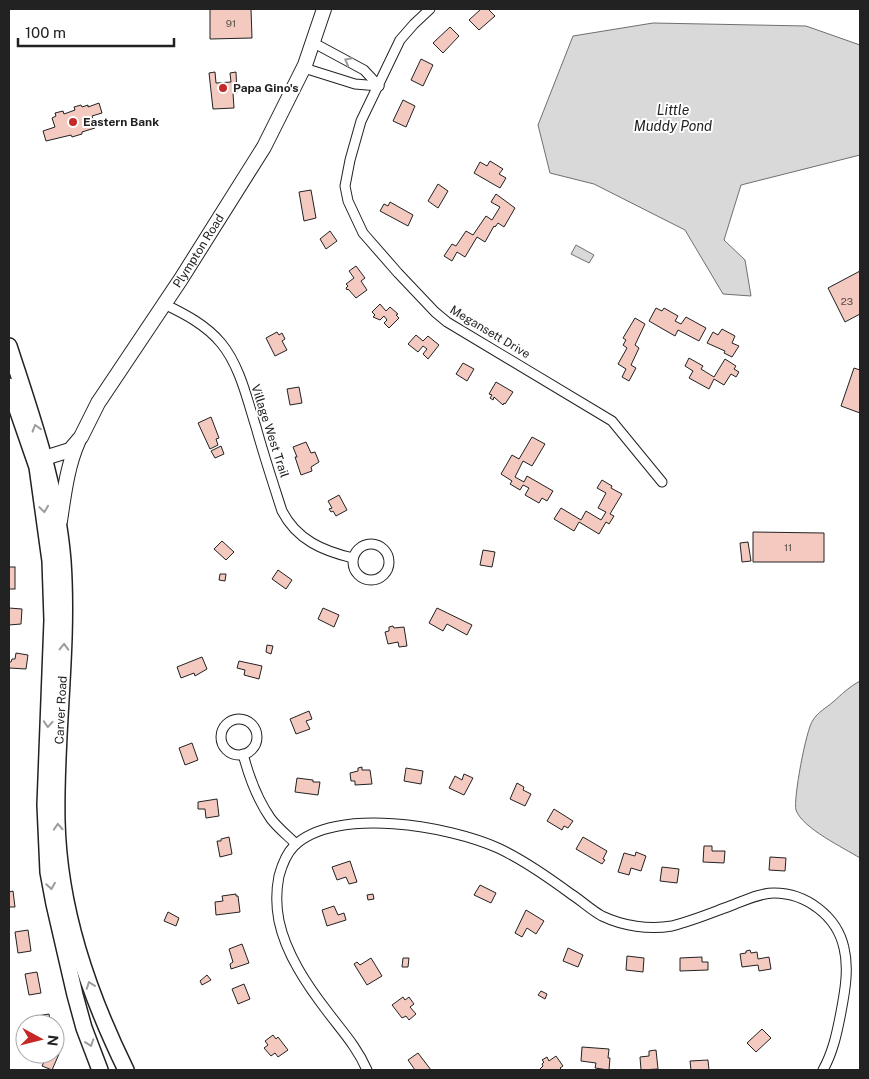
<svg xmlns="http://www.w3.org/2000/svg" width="869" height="1079" viewBox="0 0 869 1079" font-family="'Public Sans',sans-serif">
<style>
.water{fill:#d9d9d9;stroke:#6f6f6f}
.building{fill:#f3c9c0;stroke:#222}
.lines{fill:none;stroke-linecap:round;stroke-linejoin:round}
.minor-casing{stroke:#222;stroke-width:11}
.secondary-casing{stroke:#222;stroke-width:16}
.trunk-casing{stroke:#222;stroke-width:18}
.minor{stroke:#fff;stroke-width:9}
.secondary{stroke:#fff;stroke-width:14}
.trunk{stroke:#fff;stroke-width:15}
.oneway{stroke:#9c9c9c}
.poi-dot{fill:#c62828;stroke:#fff;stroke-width:2}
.labels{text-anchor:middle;stroke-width:4;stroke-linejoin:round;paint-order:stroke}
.number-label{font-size:10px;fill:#564c4a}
.poi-label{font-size:12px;font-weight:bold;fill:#222;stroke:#fff;text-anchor:start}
.street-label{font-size:12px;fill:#222;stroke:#fff}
.water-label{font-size:14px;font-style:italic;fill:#222;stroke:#fff}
</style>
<rect width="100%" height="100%" fill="#fff"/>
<!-- water -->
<g class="water">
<path d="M653 23 806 26 860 45V155L741 185 724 240 745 260 751 296 723 294 685 230 594 184 550 173 538 125 573 36Z"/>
<path d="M576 245 594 255 589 263 571 254Z"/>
<path d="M860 681V858C844 848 802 828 796 810 793 800 806 729 813 720 818 712 826 708 833 702 842 694 849 687 860 681Z"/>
</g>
<!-- building -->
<g class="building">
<path d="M210 9H251L252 38 210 39Z"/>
<path d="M481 9H488L495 16 479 30 469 20Z"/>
<path d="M450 27 459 36 443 53 433 43Z"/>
<path d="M421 59 433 65 423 86 411 80Z"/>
<path d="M215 72 216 83 231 82 230 73 236 72 237 93H233L234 108 213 109 209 73Z"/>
<path d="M403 100 415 106 406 127 393 121Z"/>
<path d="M99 103 102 113 92 116 95 128 82 132V134L72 137 71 135 46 141 43 131 55 127 52 118 56 116 55 113 63 111 64 114 75 110 74 107 81 105 82 107 88 105V107Z"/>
<path d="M490 161 503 169 499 174 506 178 500 188 474 173 480 162 487 166Z"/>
<path d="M438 184 448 191 438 208 428 201Z"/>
<path d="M311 190 316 218 304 221 299 192Z"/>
<path d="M496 194 515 208 504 227 498 223 495 227 494 226 485 242 477 237 465 257 457 252 452 261 444 256 452 244 456 246 466 231 473 235 486 216 492 220 500 207 491 202Z"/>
<path d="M390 202 413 215 408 226 380 211 384 204 388 206Z"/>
<path d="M330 231 337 241 326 249 320 239Z"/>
<path d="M356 266 365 278 361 281 367 290 356 298 348 289 347 290 346 288 348 286 346 284 354 278 349 271Z"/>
<path d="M860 271V314L845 322 828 288Z"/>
<path d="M380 304 386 311 390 307 398 314 396 315 399 318 389 328 384 323 387 320 384 316 380 320 373 317 375 315 372 312Z"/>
<path d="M656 308 662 311 664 308 678 316 675 321 681 324 686 317 706 328 699 341 678 330 675 336 649 321Z"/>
<path d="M635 318 645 324 635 345 639 348 631 365 636 368 629 381 622 377 626 369 618 364 627 348 623 345 626 340 623 338Z"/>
<path d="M722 329 735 336 732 343 739 346 732 357 724 353 725 351 707 343 713 332 718 335Z"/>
<path d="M277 332 279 335 282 333 285 339 282 341 287 350 275 356 266 338Z"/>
<path d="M416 335 423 341 428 336 439 345 428 359 423 354 427 349 423 346 418 352 408 344Z"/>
<path d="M689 358 703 366 701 369 714 377 725 359 736 366 734 369 739 372 736 377 731 374 724 385 714 379 709 389 689 378 693 371 685 366Z"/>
<path d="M463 363 474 369 467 381 456 374Z"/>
<path d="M854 368 860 370V413L841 406Z"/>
<path d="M496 382 513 392 505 404 504 403 503 405 494 397 493 400 490 398 492 395 489 394Z"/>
<path d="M299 387 302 403 290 405 287 389Z"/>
<path d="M211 417 219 438 216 439 218 445 210 449 198 423Z"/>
<path d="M532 437 545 444 532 466 523 461 515 477 524 482 527 476 553 491 547 501 542 498 539 503 525 495 529 488 523 485 520 490 510 484 512 481 501 474 512 455 519 459Z"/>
<path d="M306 442 311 453 315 452 319 462 311 467 312 471 301 475 295 457H297L293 447Z"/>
<path d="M221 446 224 454 215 458 211 451Z"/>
<path d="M602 480 612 486 611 488 622 494 610 514 614 516 609 524 606 522 599 534 579 522 574 531 554 519 561 508 581 520 586 511 601 520 606 512 598 508 606 493 597 488Z"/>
<path d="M339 495 347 510 336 516 333 511 331 512 329 509 332 508 328 501Z"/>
<path d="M753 532 824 533V562H753Z"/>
<path d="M222 541 234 552 226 560 214 549Z"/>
<path d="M748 542 751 561 742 562 740 543Z"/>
<path d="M483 550 495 552 492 567 480 565Z"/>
<rect x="9" y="567" width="6" height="22"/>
<path d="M278 570 292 580 286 589 272 579Z"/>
<path d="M220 574H226L225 581 219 580Z"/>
<path d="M9 608 22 609 21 624 9 625Z"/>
<path d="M323 608 339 615 334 627 318 619Z"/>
<path d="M437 608 472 625 467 635 447 624 443 631 429 623Z"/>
<path d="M393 626 394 628 404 627 407 646 399 647 398 642 388 644 385 632 389 631V627Z"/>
<path d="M267 645 273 646 271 654 266 652Z"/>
<path d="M16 653 28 655 26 669 9 668V662H11L12 659H15Z"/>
<path d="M202 657 207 669 195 676 194 673 181 678 177 667Z"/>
<path d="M239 661 262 666 259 679 244 675 245 670 237 668Z"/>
<path d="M309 711 312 719 306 721 310 729 296 734 290 719Z"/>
<path d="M192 743 198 760 185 765 179 748Z"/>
<path d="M362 767V770H370L372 784 355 785V781H351L350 773 358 771V768Z"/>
<path d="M406 768 423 771 421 784 404 781Z"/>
<path d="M464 774 473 778 464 795 449 788 455 776 462 780Z"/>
<path d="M297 778 313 780V782H320L318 795 295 792Z"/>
<path d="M517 783 524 787 523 790 531 794 525 806 510 799Z"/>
<path d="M217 799 219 816 206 818 205 809H198V802Z"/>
<path d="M554 809 573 821 568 828 564 826 562 830 547 821Z"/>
<path d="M229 837 232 854 220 857 217 841H221V839Z"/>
<path d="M583 837 607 851 603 859 605 860 602 864 576 849Z"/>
<path d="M704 846H712V851H725L724 863 703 862Z"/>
<path d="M636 852 646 856 641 871 631 868 629 875 618 872 624 853 635 856Z"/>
<path d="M770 857 786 858 785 871 769 870Z"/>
<path d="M350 861 357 882 349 884 346 877 337 880 332 867Z"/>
<path d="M662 867 679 869 677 883 660 881Z"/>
<path d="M480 885 496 893 491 903 474 895Z"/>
<path d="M13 891 15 907H9V892Z"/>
<path d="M236 894V896H238L240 912 216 915 215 902 223 901 222 896Z"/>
<path d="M373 894 374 899 368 900 367 895Z"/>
<path d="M334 906 338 915 344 913 346 920 327 926 322 910Z"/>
<path d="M526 910 544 921 536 934 527 928 522 937 515 933Z"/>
<path d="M168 912 179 918 176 926 164 921Z"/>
<path d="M28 930 31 951 18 953 15 932Z"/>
<path d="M242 944 249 963 231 969 230 964 233 962 229 949Z"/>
<path d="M568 948 583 955 578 967 563 961Z"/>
<path d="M750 950 751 953 757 952 758 959 769 957 771 969 759 971 758 965 742 967 740 954 746 953V951Z"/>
<path d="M627 956 644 958 643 972 626 970Z"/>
<path d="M702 957V962H708V970L680 971V958Z"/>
<path d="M371 958 382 976 367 985 354 964 357 962 360 965Z"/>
<path d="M403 958H409L408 967H402Z"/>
<path d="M37 972 41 993 29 995 25 974Z"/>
<path d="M207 975 211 980 202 985 200 981Z"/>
<path d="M244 984 250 999 238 1004 232 989Z"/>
<path d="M541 991 547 994 545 999 538 995Z"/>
<path d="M403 997 405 1000 409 997 414 1004 410 1007 416 1014 409 1020 406 1016 402 1018 392 1005Z"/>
<path d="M49 1014 51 1024H38L37 1016Z"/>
<path d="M762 1029 771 1038 756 1052 747 1043Z"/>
<path d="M273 1035 276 1039 278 1037 288 1050 278 1057 275 1053 271 1056 264 1048 268 1045 265 1041Z"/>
<path d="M582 1047 609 1049 608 1058H610L609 1070 595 1068 596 1063 581 1061Z"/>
<path d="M656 1050 658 1069 641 1070 640 1057 649 1056V1051Z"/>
<path d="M55 1052 59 1054 52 1070 42 1066 48 1054H55Z"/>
<path d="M418 1053 431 1070H415L408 1060Z"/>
<path d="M556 1056 563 1066 560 1068 562 1070H541L540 1069 543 1066 542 1064 544 1062 542 1060 547 1057 549 1061Z"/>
<path d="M708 1060 709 1070H691L690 1061Z"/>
</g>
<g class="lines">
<defs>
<g id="minor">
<path d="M430 9 414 24 400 40 361 121 350 160 345 186 348 201 363 233 398 273 435 312 447 322 612 421 662 482"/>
<path d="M312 42 364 70 379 86"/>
<path d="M304 68 355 84 379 86"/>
<path d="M164 304C185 314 206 325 221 343 240 366 247 399 256 427 264 456 273 483 282 511 297 540 323 551 353 558"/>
<circle cx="371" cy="562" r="18"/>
<circle cx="239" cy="737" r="18"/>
<path d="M243 754C249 777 257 799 271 819 278 828 288 836 296 844"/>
<path d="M367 1070C357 1047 342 1031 327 1011 307 985 286 954 279 921 276 906 276 891 279 876 282 865 286 854 294 846 335 806 450 826 498 848 524 860 548 877 571 894 582 901 591 910 602 916 623 926 649 930 672 926 692 921 711 913 730 906 744 901 759 893 774 893 806 893 837 916 844 948 849 968 845 991 841 1012 837 1033 833 1052 823 1070"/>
</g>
<g id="secondary">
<path id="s1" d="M35 461 70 450 81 437 98 403 181 279 264 147 305 65 324 9"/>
<path d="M60 521C64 495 67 467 78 442"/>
</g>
<g id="trunk">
<path d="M9 346C32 417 57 486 63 561 69 648 55 735 57 821 59 909 88 992 126 1070"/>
<path d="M9 386 37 467 50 561 52 620 45 805 48 872 54 904 75 995 84 1028 100 1070"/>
</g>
</defs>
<!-- minor casing -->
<use href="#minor" class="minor-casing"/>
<!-- secondary casing -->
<use href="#secondary" class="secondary-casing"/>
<!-- trunk casing -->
<use href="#trunk" class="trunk-casing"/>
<!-- minor -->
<use href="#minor" class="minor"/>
<!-- secondary -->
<use href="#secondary" class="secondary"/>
<!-- trunk -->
<use href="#trunk" class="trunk"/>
</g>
<!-- one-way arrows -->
<defs><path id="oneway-chevron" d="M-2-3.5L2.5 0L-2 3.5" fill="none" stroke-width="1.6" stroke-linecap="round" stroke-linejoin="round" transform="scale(1.25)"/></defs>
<g class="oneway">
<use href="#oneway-chevron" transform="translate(348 61) rotate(-152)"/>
<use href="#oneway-chevron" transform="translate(36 428) rotate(-107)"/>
<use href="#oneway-chevron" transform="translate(44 509) rotate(82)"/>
<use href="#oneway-chevron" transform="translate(64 647) rotate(-89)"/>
<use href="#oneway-chevron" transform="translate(48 724) rotate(94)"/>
<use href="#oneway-chevron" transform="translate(58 827) rotate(-93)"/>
<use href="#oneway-chevron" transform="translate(51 886) rotate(81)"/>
<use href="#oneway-chevron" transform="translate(90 985) rotate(-110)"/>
<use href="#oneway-chevron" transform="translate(90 1043) rotate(71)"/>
</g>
<!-- markers -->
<g class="poi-dot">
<circle cx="223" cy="88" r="5"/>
<circle cx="73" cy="122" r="5"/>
</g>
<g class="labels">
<!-- number labels -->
<g class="number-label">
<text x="231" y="27">91</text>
<text x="847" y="305">23</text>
<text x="788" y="551">11</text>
</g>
<!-- poi labels -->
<g class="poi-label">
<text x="233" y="92">Papa Gino's</text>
<text x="83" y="126">Eastern Bank</text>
</g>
<!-- street labels -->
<g class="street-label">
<text dy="4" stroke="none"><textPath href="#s1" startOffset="274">Plympton Road</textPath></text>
<text transform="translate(490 332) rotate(31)" y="4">Megansett Drive</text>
<text transform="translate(270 431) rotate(72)" y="4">Village West Trail</text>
<text transform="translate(61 710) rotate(-87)" y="4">Carver Road</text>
</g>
<!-- water labels -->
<g class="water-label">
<text x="673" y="115">Little<tspan x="673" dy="16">Muddy Pond</tspan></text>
</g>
</g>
<!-- border -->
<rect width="869" height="1079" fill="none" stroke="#222222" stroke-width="20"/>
<!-- north arrow -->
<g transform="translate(40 1039) rotate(97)"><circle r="24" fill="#ffffff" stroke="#a7a7a7"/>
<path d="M0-4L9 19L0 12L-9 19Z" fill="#c62828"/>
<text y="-8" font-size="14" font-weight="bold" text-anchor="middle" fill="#222222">N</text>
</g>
<!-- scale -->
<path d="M18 38v8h156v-8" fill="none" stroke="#222222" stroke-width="2.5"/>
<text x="25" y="38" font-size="15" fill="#222222" stroke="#ffffff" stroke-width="4" paint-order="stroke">100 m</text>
</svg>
